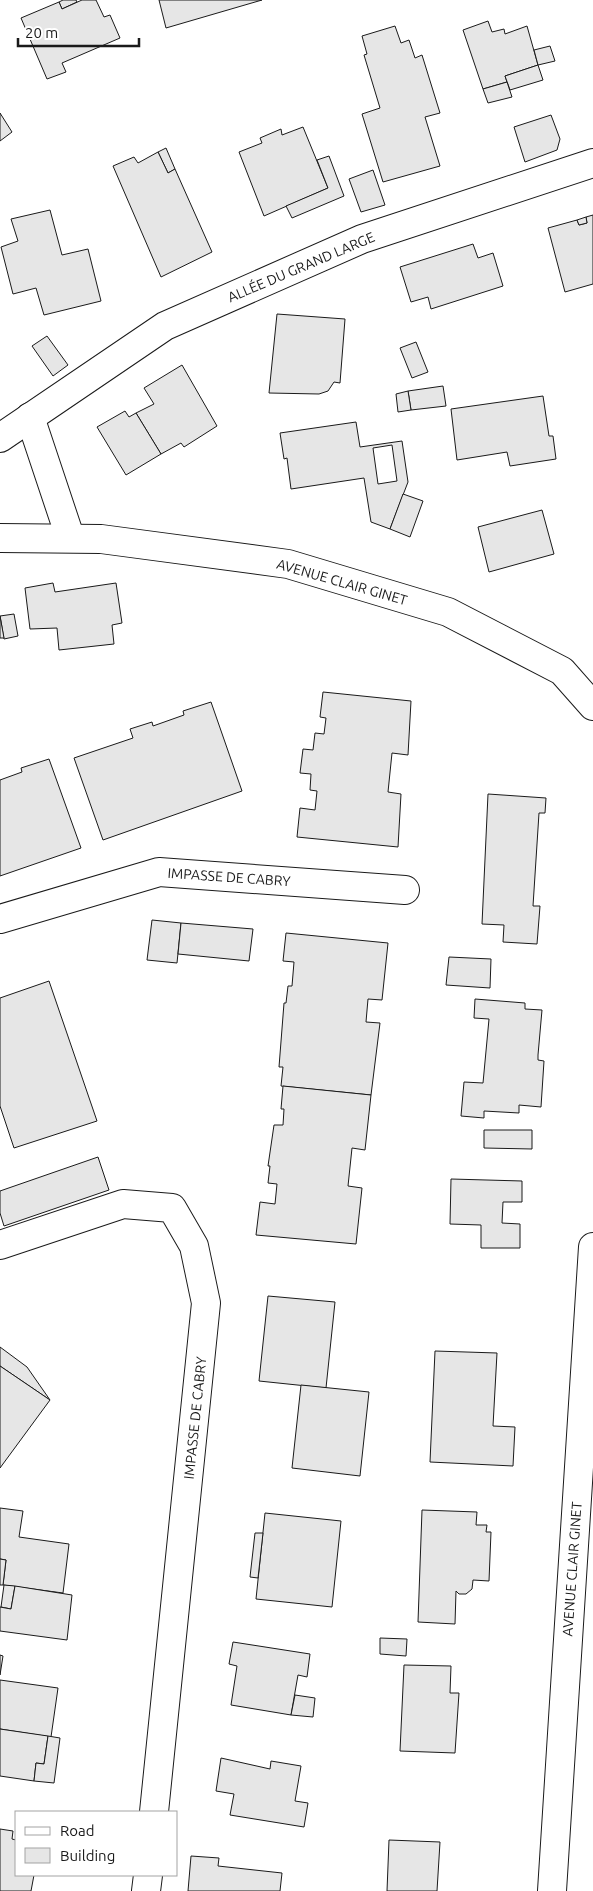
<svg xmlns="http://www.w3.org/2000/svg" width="593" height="1891" viewBox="0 0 593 1891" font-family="Ubuntu,sans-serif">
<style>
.building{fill:#e6e6e6;stroke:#1a1a1a;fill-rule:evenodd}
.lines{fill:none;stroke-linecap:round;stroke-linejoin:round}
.minor-casing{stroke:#1a1a1a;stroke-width:30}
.minor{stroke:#fff;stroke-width:28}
.labels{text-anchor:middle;stroke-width:4;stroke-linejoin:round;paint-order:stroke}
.street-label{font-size:14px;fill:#1a1a1a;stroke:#fff}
</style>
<rect width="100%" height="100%" fill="#fff"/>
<!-- building -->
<g class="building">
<path d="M63 0H76L77 2 62 9 59 2Z"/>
<path d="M82 0H96L104 17 110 15 120 38 62 63 66 72 47 79 21 18 59 2 62 9Z"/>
<path d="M159 0H262L166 28Z"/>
<path d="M488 21 492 32 504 29 505 34 527 26 538 65 505 76 507 82 483 89 463 30Z"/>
<path d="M395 26 401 43 409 40 415 58 422 55 440 113 425 117 440 166 383 182 362 114 380 108 364 55 367 54 362 36Z"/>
<path d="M550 46 555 61 538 65 534 50Z"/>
<path d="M538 65 543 80 510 90 505 76Z"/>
<path d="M507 82 512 97 488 103 483 89Z"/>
<path d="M0 113 12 132 0 141Z"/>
<path d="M551 115 560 139 557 150 525 162 514 127Z"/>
<path d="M303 127 328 188 264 216 239 152 262 143 260 138 281 129 282 135Z"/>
<path d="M166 148 175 169 168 173 158 152Z"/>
<path d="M158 152 168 173 175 169 212 252 161 277 113 166 134 157 138 163Z"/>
<path d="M329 156 344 196 292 218 286 206 328 188 317 160Z"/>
<path d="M373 170 385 205 361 212 349 179Z"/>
<path d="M50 210 62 255 88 249 101 301 44 315 36 288 13 294 1 247 18 241 11 219Z"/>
<path d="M593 215V284L565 292 548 228 577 220 579 225 587 223 586 217Z"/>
<path d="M586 217 587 223 579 225 577 220Z"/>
<path d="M473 244 478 258 493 253 503 286 431 309 428 297 411 302 400 267Z"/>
<path d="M277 314 345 319 340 383 334 382 328 391 319 394 269 393Z"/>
<path d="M47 336 68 365 53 376 32 346Z"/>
<path d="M416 342 428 372 412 378 400 348Z"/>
<path d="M182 365 217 426 184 447 181 443 161 454 136 413 154 404 144 388Z"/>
<path d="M443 386 446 406 411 410 408 391Z"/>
<path d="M408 391 411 410 398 412 396 394Z"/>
<path d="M543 396 549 436H553L556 459 510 466 507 452 457 460 451 409Z"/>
<path d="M125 411 129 417 136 413 161 454 126 475 97 427Z"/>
<path d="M356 422 360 447 402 441 408 482 390 529 371 522 364 478 291 489 287 458 284 459 280 433ZM392 445 397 481 378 484 373 448Z"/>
<path d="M403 494 423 501 410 537 390 529Z"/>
<path d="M542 510 554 554 489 572 478 527Z"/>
<path d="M53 583 55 592 116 583 122 623 112 625 114 644 59 650 57 628 30 629 25 588Z"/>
<path d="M14 614 18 636 4 639 0 616Z"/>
<path d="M0 616 4 638H0Z"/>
<path d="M323 692 411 701 408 755 392 753 388 792 401 794 398 847 297 837 300 808 315 810 317 791 310 790 311 774 300 773 303 749 313 750 315 733 324 734 326 718 320 717Z"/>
<path d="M211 702 242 791 103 840 74 758 133 738 130 729 152 722 153 726 184 715 183 711Z"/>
<path d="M49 759 81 848 0 876V780L22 772 21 768Z"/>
<path d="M488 794 546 798 545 813H539L533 906H540L537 944 503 942 504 925 482 924Z"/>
<path d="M152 920 181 923 177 963 147 960Z"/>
<path d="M181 923 253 929 249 961 178 954Z"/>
<path d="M286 933 388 943 382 1000 368 999 366 1022 380 1023 371 1095 281 1086 283 1067H279L284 1003H286L288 986H292L294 962 283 961Z"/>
<path d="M449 957 491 959 490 988 446 985Z"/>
<path d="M49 981 97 1121 14 1148 0 1106V998Z"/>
<path d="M475 999 525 1003V1009L542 1010 538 1055V1060L544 1061 541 1107 519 1105V1113L484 1111V1118L461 1116 464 1082 483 1083 489 1019 474 1018Z"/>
<path d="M283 1086 371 1095 365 1150 352 1148 348 1186 362 1188 356 1244 256 1235 260 1202 275 1204 277 1184 268 1183 270 1166H268L274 1125H283L284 1109H281Z"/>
<path d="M484 1130H532V1149L484 1148Z"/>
<path d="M98 1157 109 1190 4 1226 0 1213V1191Z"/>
<path d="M451 1179 522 1181V1202H503L502 1223 520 1224V1248H481V1225L450 1224Z"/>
<path d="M268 1296 335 1302 326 1388 259 1381Z"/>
<path d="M0 1347 27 1367 50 1400 0 1366Z"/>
<path d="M435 1351 497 1353 493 1426 515 1427 513 1466 430 1462Z"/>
<path d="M0 1366 50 1400 0 1468Z"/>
<path d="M301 1385 369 1392 360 1476 292 1468Z"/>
<path d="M0 1508 23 1511 19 1537 69 1544 63 1593 3 1585 6 1560 0 1559Z"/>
<path d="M422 1510 477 1512 476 1525H487L486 1532H491L489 1581 473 1580 472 1589 466 1594H459L456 1591 455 1624 418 1622Z"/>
<path d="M265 1513 341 1521 332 1607 256 1599Z"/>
<path d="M255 1533H263L258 1578 250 1577Z"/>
<path d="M0 1559 6 1560 3 1585H0Z"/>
<path d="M4 1585 15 1586 11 1609 1 1607Z"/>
<path d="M15 1586 72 1595 67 1640 0 1631V1607L11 1609Z"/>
<path d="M380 1638 407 1639 406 1656 380 1654Z"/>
<path d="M233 1642 310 1654 307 1677 298 1675 291 1715 231 1705 237 1666 229 1664Z"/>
<path d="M0 1655 3 1656 0 1675Z"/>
<path d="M404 1665 451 1666 450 1693H459L455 1753 400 1751Z"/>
<path d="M0 1680 58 1688 51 1737 0 1729Z"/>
<path d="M295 1695 315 1698 313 1717 291 1715Z"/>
<path d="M0 1729 48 1736 44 1764 36 1763 34 1781 0 1776Z"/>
<path d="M48 1736 60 1738 54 1783 34 1781 36 1763 44 1764Z"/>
<path d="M221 1758 270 1769 271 1761 301 1766 295 1801 308 1803 304 1827 230 1815 234 1794 216 1791Z"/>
<path d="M0 1829 13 1831 12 1839 16 1840V1875H34L31 1891H0Z"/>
<path d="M389 1840 440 1842 437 1891H387Z"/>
<path d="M191 1856 219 1858 218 1866 282 1873 280 1891H188Z"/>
</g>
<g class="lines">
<defs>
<g id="minor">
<path d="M30 417 70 537"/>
<path d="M0 438 165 326 362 239 593 163"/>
<path d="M0 538 101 539 288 564 448 612 562 671 593 706"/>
<path d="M0 919 159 872 405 890"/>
<path d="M0 1245 123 1204 172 1208 194 1246 206 1303 154 1812"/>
<path d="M146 1891 148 1875"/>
<path d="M552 1891 593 1247"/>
</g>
</defs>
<!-- minor casing -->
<use href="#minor" class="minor-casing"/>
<!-- minor -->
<use href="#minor" class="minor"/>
</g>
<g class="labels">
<!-- street labels -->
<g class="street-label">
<text transform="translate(301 267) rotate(-23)" y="5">ALLÉE DU GRAND LARGE</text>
<text transform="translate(342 582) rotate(16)" y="5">AVENUE CLAIR GINET</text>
<text transform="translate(229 877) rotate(4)" y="5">IMPASSE DE CABRY</text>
<text transform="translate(195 1418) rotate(-84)" y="5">IMPASSE DE CABRY</text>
<text transform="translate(572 1569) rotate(-86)" y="5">AVENUE CLAIR GINET</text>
</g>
</g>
<!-- legend -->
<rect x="15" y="1811" width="162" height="65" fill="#ffffff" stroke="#a3a3a3"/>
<rect x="25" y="1827" width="25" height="8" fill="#ffffff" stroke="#a3a3a3"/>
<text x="60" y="1836" font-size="15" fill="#1a1a1a">Road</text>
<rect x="25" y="1848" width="25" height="15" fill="#e6e6e6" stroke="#a3a3a3"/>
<text x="60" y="1861" font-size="15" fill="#1a1a1a">Building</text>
<!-- scale -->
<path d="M18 38v8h121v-8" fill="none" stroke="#1a1a1a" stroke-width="2.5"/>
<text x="25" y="38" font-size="15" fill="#1a1a1a" stroke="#ffffff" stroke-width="4" paint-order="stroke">20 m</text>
</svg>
